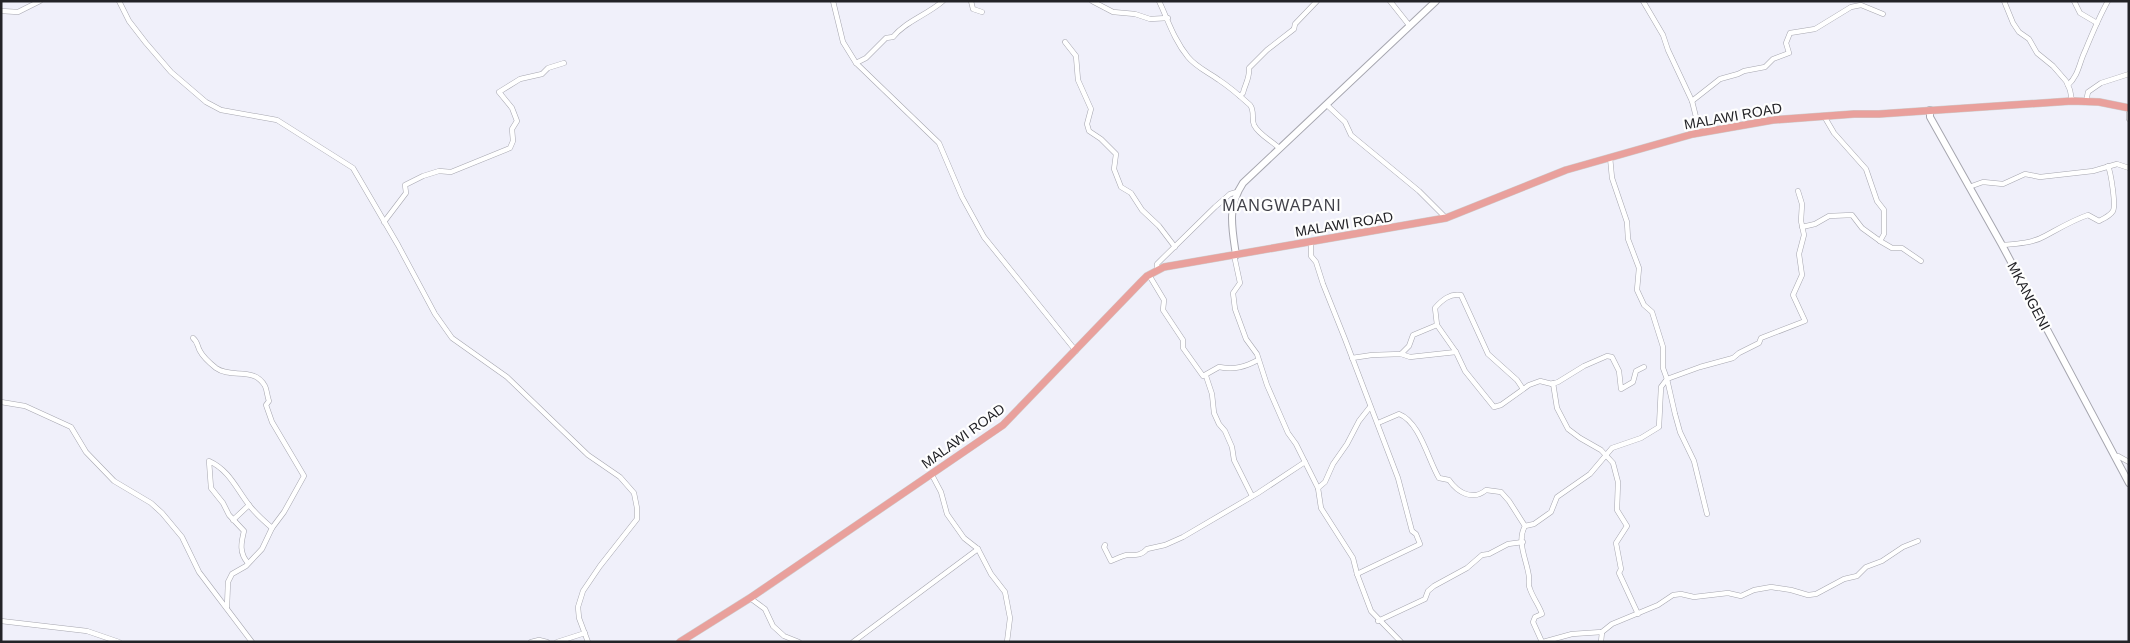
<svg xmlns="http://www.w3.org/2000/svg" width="2130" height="643" viewBox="0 0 2130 643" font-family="Arial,sans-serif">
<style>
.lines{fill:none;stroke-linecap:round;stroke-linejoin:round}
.street-casing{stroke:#a6a6af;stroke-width:5.5}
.secondary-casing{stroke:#a6a6af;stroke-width:8}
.primary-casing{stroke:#cfcfcf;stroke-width:8}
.street{stroke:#fff;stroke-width:4.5}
.secondary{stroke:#fff;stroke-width:6}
.primary{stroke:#e9a09c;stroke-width:7}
.labels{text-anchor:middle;stroke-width:4.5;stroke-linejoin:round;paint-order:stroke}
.street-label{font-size:14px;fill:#232327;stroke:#fefefe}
.quarter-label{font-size:16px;letter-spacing:1px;fill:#42424a;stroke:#fefefe}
</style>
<rect width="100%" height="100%" fill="#f0f0fa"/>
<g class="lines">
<defs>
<g id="street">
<path d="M119 1 129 21 146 43 171 72 206 102 221 110 277 120 353 168 398 245 435 314 452 338 507 377 588 455 620 477 634 493 637 508V519L600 566 583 591 578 607 579 618 588 642"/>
<path d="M833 1 843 42 856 63 939 143 962 197 984 237 1076 351"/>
<path d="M971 1 973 9 982 12"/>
<path d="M1092 1 1113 12 1135 14 1150 19 1168 18"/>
<path d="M1159 1C1168 20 1174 40 1188 57 1196 67 1208 72 1219 80 1230 87 1240 96 1250 105 1255 111 1251 118 1254 125 1259 135 1271 140 1279 148"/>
<path d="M1390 1 1409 25"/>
<path d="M1643 1 1663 35 1668 50 1692 101 1696 117 1693 134"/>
<path d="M2004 1 2013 23 2019 32 2029 39 2037 53 2053 66 2066 81 2070 90 2072 101"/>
<path d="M2074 1 2080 13 2097 23"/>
<path d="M1 11 18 12 40 1"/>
<path d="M1065 42 1076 56 1078 80 1091 109 1087 124 1089 131 1101 139 1116 154 1114 169 1121 187 1131 193 1142 210 1159 226 1175 247"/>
<path d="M856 63 866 58 886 38 893 37C906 21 927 15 943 1"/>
<path d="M2068 85C2079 75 2079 63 2085 51 2092 34 2099 17 2108 1"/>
<path d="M1240 96 1243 93C1245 84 1250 78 1249 68L1267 50 1294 29 1295 24 1317 1"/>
<path d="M1692 101 1720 79 1738 74 1744 71 1765 67 1773 59 1789 53 1786 43 1790 33 1815 29 1851 7 1861 5 1883 14"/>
<path d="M2086 102 2088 92 2101 83 2129 74"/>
<path d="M1327 105 1345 122 1351 135 1419 191 1446 218"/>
<path d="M2129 113V119"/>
<path d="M1824 116 1834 133 1866 169 1877 201 1884 210V234L1880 241"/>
<path d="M1610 157 1612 178 1627 222 1628 239 1639 268 1637 290 1644 305 1652 312 1663 347V368L1667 379 1675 414 1680 432 1694 461 1707 514"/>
<path d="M1969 187 1983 182 2003 184 2025 174 2040 177 2093 171 2117 164 2129 168"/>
<path d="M384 222 406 193 405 185 423 176 439 171 451 172 510 148 513 141 512 129 517 121 512 108 499 92 520 79 542 74 548 68 564 63"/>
<path d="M1802 227 1815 224 1829 216 1852 215 1862 228 1880 241 1892 248H1902L1921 261"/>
<path d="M1311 242V256L1316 262 1323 284 1345 339 1398 478 1412 531 1416 534 1420 544 1357 574"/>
<path d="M2002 245C2016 244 2033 243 2045 236 2058 229 2073 220 2088 215L2099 221C2103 219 2110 216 2113 211 2116 205 2111 173 2108 166"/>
<path d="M1234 255 1240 283 1233 293 1235 309 1246 339 1257 354 1267 385 1288 433 1296 444 1318 488 1321 508 1353 558 1357 574 1371 611 1401 642"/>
<path d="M1157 271V264L1161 260 1215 207 1230 194 1237 192"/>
<path d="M1149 275 1164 300 1163 310 1183 340V348L1203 376 1219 367C1234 370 1245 367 1258 360"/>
<path d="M193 338C198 342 197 346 200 351 203 357 211 364 216 368 231 379 254 366 265 386 267 390 267 396 269 401L266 405 272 422 304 476 284 512 272 528 262 549 246 566 232 574 228 582 227 607"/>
<path d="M1401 354 1409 346 1413 335 1437 325"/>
<path d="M1352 358 1372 355 1401 354 1410 357 1456 352"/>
<path d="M1206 376 1212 394 1214 413 1219 424 1225 431 1232 447 1234 460 1252 496"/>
<path d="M1553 383 1557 408 1568 429 1580 438 1601 450 1613 463 1618 482 1617 510 1627 526 1616 543 1621 569 1619 573 1638 614"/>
<path d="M1523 389 1517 380 1488 354 1461 295C1450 293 1442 300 1435 308L1437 325 1456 352 1465 371 1494 407 1501 405 1529 385 1540 381 1552 384 1558 382 1584 366 1607 356 1612 357 1619 371 1621 389 1633 382 1636 371 1644 367"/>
<path d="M1 402 25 406 71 427 86 452 114 481 151 503 162 513 182 537 199 572 252 642"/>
<path d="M1378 423 1399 414C1420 422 1428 460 1439 478L1449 480C1458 493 1473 501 1486 490L1501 492 1509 501 1525 526C1516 542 1527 560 1529 577 1529 581 1528 585 1530 589 1533 598 1539 605 1542 614L1535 617 1533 622 1542 642"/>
<path d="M2114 456H2118L2129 462"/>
<path d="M932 475 941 492 947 514 964 538 978 549 991 574 1005 592 1010 618 1007 642"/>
<path d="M1318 488 1325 482 1333 464 1347 444 1359 421 1370 407"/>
<path d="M233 520 249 505"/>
<path d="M1525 526 1534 524 1551 512 1557 497 1590 474 1612 448 1641 438 1659 427 1661 387 1667 379 1700 367 1733 358 1739 353 1759 343 1761 338 1805 321 1793 295 1802 275 1799 254 1804 235 1801 221 1802 204 1798 191"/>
<path d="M1105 545 1104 547 1111 561C1116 559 1122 556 1127 555 1135 555 1141 556 1147 549L1165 545 1183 537 1258 493 1305 462"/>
<path d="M248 563C239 553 241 543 244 531L229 515 223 503 211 488 209 461C229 470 236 488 249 505 255 513 264 521 272 528"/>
<path d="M750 598 765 609 773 626 784 636 799 642"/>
<path d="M1 621 87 631 119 642"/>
<path d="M1378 621 1425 599 1428 591 1434 586 1467 568 1482 555 1489 554 1508 544 1523 542"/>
<path d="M531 642 539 640 547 642"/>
<path d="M557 642 585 633"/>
<path d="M853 642 978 549"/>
<path d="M1543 642 1572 634 1602 632 1612 624 1658 605 1673 595 1681 594 1694 597 1728 593 1741 596 1754 590 1771 587 1791 590 1808 595 1816 594 1844 579 1857 576 1866 567 1882 561 1903 547 1918 541"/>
<path d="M1601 642 1602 632"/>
</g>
<g id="secondary">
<path d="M1930 110V117L2002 245 2129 483"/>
<path d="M1236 255C1232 228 1227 207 1243 183L1436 1"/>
</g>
<path id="primary" d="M680 642 750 598 1003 425 1141 282 1147 276 1164 267 1446 218 1566 170 1693 134 1773 120 1854 114H1879L2072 101 2099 102 2129 108"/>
</defs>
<!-- street casing -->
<use href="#street" class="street-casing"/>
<!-- secondary casing -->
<use href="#secondary" class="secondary-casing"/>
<!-- primary casing -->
<use href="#primary" class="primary-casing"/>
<!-- street -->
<use href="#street" class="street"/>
<!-- secondary -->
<use href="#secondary" class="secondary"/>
<!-- primary -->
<use href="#primary" class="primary"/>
</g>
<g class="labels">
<!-- street labels -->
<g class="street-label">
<text transform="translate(1733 116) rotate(-10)" y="5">MALAWI ROAD</text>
<text transform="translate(1344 224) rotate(-9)" y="5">MALAWI ROAD</text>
<text transform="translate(2029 296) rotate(62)" y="5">MKANGENI</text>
<text transform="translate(963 436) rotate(-36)" y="5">MALAWI ROAD</text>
</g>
<!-- quarter labels -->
<g class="quarter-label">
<text x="1282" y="211">MANGWAPANI</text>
</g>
</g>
<!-- border -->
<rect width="2130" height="643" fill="none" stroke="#232327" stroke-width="5"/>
</svg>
